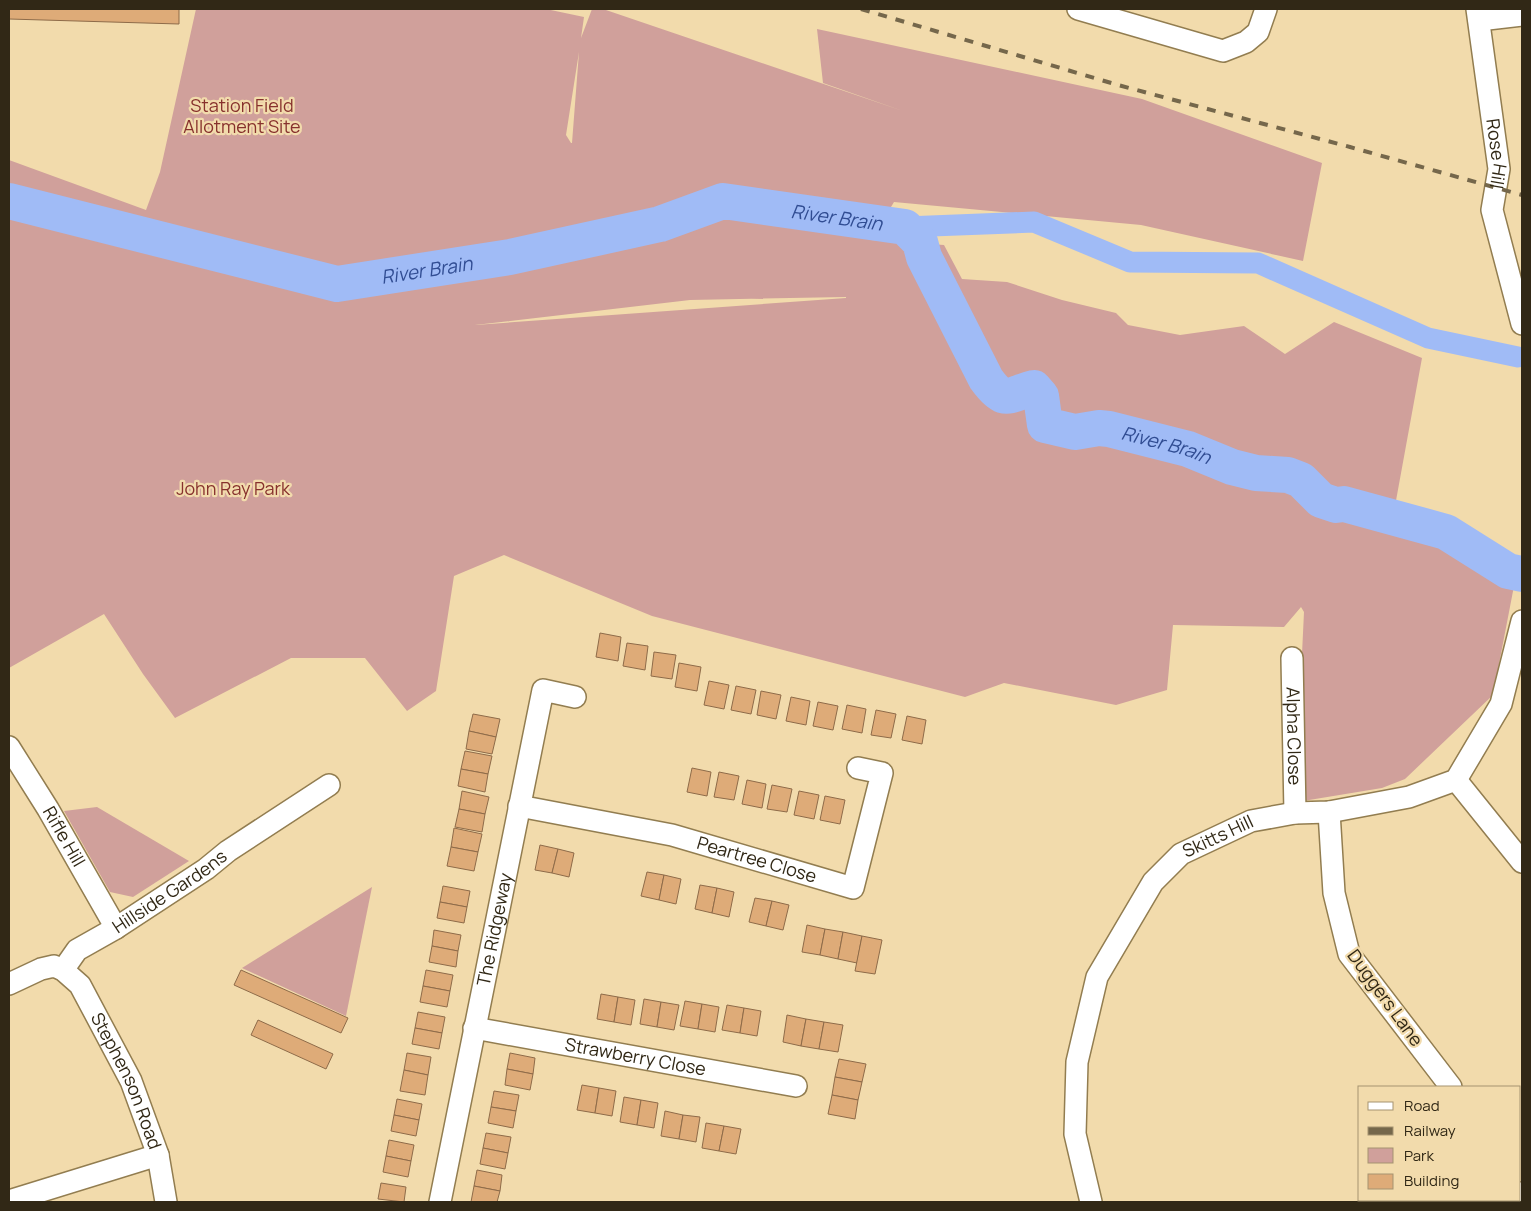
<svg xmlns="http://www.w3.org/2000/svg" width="1531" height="1211" viewBox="0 0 1531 1211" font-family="Manrope,sans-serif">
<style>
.green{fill:#d0a09b;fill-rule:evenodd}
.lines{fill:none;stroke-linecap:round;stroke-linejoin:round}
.canal{stroke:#a0bbf6;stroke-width:21}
.river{stroke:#a0bbf6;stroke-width:36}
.building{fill:#deab78;stroke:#8e6b49}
.minor-casing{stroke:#927d50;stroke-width:24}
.minor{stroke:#fff;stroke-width:21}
.rail{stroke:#75674b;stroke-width:4;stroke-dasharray:9 9;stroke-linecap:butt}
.labels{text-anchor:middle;stroke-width:4.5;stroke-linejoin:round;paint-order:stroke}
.park-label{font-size:18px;fill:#87312d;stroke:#f2dbac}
.street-label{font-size:18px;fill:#312816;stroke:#f2dbac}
.water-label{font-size:19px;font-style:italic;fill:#314d93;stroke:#f2dbac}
</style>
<rect width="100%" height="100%" fill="#f2dbac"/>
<!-- green -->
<g class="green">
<path d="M196 9H546L584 17 581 38 592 9H603L903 111 823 83 817 29 1142 99 1322 163 1303 261 1141 225 894 202 871 240 944 245 962 279 1007 282 1062 300 1116 313 1128 325 1180 335 1244 326 1285 354 1334 322 1422 358 1391 528 1411 532 1514 586 1493 695 1405 779 1382 788 1303 801 1298 738 1304 612 1301 607 1284 627 1173 625 1167 690 1116 705 1004 683 965 697 652 616 504 555 454 576 436 691 407 711 365 658H291L175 718 143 674 104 614 9 668V160L146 210 160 172ZM579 52 572 143H571L566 135ZM846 297V298L475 325 690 300Z"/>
<path d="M97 807 189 861 133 897 110 892 64 811Z"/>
<path d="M372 887 346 1016 242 968Z"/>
</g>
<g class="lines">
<!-- canal -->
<path class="canal" d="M905 227 1034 222 1130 262 1258 263 1428 338 1518 357"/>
<!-- river -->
<path class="river" id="s1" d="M9 201 337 284 510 257 660 224 723 201 905 227 920 242 924 257 986 379C1005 405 1007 395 1034 388L1041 396 1045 425 1075 432 1099 428 1109 429 1188 449 1232 467 1256 473 1288 475 1301 480 1321 500 1336 505 1344 504 1446 532 1508 571 1522 574"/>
</g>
<!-- building -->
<g class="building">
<path d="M9 9H179V24L9 19Z"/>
<path d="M600 633 621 637 618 661 596 657Z"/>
<path d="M627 643 648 646 645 670 623 666Z"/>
<path d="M654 652 676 655 672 679 651 676Z"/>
<path d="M679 663 701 667 697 691 675 687Z"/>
<path d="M709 681 729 685 724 709 704 705Z"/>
<path d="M736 686 756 690 751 714 731 710Z"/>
<path d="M761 691 781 695 776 719 757 715Z"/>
<path d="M791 697 810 701 806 725 786 721Z"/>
<path d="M818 702 838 706 833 730 813 726Z"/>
<path d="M847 705 866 709 862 733 842 729Z"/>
<path d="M876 710 896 714 891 738 871 735Z"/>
<path d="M473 714 500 719 496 737 469 731Z"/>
<path d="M907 716 926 720 922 744 902 740Z"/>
<path d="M469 731 496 737 492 754 466 749Z"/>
<path d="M465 751 492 756 488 774 461 769Z"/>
<path d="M692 768 711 772 707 796 687 792Z"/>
<path d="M461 769 488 774 485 792 458 786Z"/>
<path d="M719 772 739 776 734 800 714 797Z"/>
<path d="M747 780 766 784 762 808 742 804Z"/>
<path d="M772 785 792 789 787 812 767 809Z"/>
<path d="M462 791 489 797 485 814 459 809Z"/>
<path d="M799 791 819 795 814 819 794 815Z"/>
<path d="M825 796 845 800 840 824 820 820Z"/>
<path d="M459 809 485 814 482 832 455 827Z"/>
<path d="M454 828 482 834 478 852 451 847Z"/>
<path d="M540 845 558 849 552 873 535 870Z"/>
<path d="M451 847 478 852 474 871 447 866Z"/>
<path d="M558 849 574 853 569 877 552 873Z"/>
<path d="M647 872 664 875 659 900 641 896Z"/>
<path d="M664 875 681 879 676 904 659 900Z"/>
<path d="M700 885 717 888 712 913 695 909Z"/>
<path d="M443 886 470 891 467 907 440 902Z"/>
<path d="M717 888 734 892 729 917 712 913Z"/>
<path d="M755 898 772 901 766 926 749 922Z"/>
<path d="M772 901 789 905 783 930 766 926Z"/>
<path d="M440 902 467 907 464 923 437 918Z"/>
<path d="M807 925 825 929 820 955 802 952Z"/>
<path d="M825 929 843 932 838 959 820 955Z"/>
<path d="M434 930 461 935 458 951 432 946Z"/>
<path d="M843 932 862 936 857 963 838 959Z"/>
<path d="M862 936 882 940 875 974 855 971Z"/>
<path d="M432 946 458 951 456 967 429 962Z"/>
<path d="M241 970 348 1018 341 1033 234 985Z"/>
<path d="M426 970 453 975 450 991 423 986Z"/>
<path d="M423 986 450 991 447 1007 420 1002Z"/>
<path d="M601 994 618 997 614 1022 597 1019Z"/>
<path d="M618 997 635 1000 631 1025 614 1022Z"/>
<path d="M644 999 661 1002 657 1027 640 1024Z"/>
<path d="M685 1001 702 1004 698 1029 680 1026Z"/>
<path d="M661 1002 679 1005 674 1030 657 1027Z"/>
<path d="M702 1004 719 1007 715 1032 698 1029Z"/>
<path d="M727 1005 744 1008 740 1033 722 1030Z"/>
<path d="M744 1008 761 1011 757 1036 740 1033Z"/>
<path d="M418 1012 445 1017 442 1033 415 1028Z"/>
<path d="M787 1015 806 1019 801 1046 783 1042Z"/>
<path d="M806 1019 824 1022 819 1049 801 1046Z"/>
<path d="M258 1020 333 1054 326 1069 251 1035Z"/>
<path d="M824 1022 843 1025 838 1052 819 1049Z"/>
<path d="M415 1028 442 1033 439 1049 412 1044Z"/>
<path d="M407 1053 431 1057 428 1075 404 1070Z"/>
<path d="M510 1053 535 1058 533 1074 507 1069Z"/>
<path d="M839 1059 866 1064 862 1082 835 1077Z"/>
<path d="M507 1069 533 1074 530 1090 505 1085Z"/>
<path d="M404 1070 428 1075 425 1095 400 1091Z"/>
<path d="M835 1077 862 1082 858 1100 832 1095Z"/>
<path d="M582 1085 599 1088 595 1113 577 1110Z"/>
<path d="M599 1088 616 1091 612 1116 595 1113Z"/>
<path d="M494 1091 519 1095 516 1111 491 1107Z"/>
<path d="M832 1095 858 1100 855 1119 828 1114Z"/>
<path d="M624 1097 641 1100 637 1125 620 1122Z"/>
<path d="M397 1099 422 1104 419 1120 394 1115Z"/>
<path d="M641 1100 658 1103 654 1128 637 1125Z"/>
<path d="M491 1107 516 1111 513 1128 488 1123Z"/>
<path d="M665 1111 683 1115 679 1139 661 1136Z"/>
<path d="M394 1115 419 1120 416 1136 391 1131Z"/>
<path d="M683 1115 700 1117 696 1142 679 1139Z"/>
<path d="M706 1123 724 1126 719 1151 702 1148Z"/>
<path d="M724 1126 741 1129 736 1154 719 1151Z"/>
<path d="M486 1133 511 1137 508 1153 483 1148Z"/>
<path d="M389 1140 414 1145 411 1161 386 1156Z"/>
<path d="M483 1148 508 1153 505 1169 480 1164Z"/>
<path d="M386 1156 411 1161 408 1177 383 1172Z"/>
<path d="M477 1170 502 1175 500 1191 474 1186Z"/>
<path d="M381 1183 406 1187 404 1202 378 1199Z"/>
<path d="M474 1186 500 1191 497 1202H471Z"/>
</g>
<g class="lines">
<defs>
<g id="minor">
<path d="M1078 9 1223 51 1246 42 1258 32 1266 9"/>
<path id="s2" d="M1477 9 1499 169 1492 210 1522 324"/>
<path d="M1479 20 1522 15"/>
<path id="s3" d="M1292 658 1295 813"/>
<path id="s4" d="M9 747 48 809 116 928"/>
<path d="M1456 780 1522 862"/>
<path id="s5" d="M519 806 672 835 853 888 882 773 858 768"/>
<path d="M1329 812 1334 893 1349 954 1451 1087"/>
<path id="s6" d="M63 970 77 950 116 928 206 869 228 851 329 785"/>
<path id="s7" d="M9 984 41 969 54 966 63 970 80 985 131 1081 158 1155 166 1202"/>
<path id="s8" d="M474 1028 796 1086"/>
<path d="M1520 1193 1522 1202"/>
<path d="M9 1201 158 1155"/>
<path id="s9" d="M440 1202 543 690 575 697"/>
<path id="s10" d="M1091 1202 1075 1134 1077 1062 1097 977 1153 882 1181 854 1251 821 1295 813 1329 812 1409 797 1456 780 1501 704 1522 621"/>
</g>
</defs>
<!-- minor casing -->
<use href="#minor" class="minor-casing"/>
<!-- minor -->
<use href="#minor" class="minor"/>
<!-- rail -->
<path class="rail" d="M861 9 1118 85 1350 147 1522 195"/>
</g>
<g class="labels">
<!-- park labels -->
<g class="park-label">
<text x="242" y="112">Station Field<tspan x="242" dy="21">Allotment Site</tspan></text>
<text x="233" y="495">John Ray Park</text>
</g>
<!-- street labels -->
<g class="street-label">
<text dy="6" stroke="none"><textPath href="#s2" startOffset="146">Rose Hill</textPath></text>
<text dy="6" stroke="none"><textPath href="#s3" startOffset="78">Alpha Close</textPath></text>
<text dy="6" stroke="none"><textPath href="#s4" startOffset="105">Rifle Hill</textPath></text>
<text dy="6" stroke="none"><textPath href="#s10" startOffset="420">Skitts Hill</textPath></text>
<text dy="6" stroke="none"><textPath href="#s5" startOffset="244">Peartree Close</textPath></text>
<text dy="6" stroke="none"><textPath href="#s6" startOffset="134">Hillside Gardens</textPath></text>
<text dy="6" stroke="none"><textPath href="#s9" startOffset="278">The Ridgeway</textPath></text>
<text transform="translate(1385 998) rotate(54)" y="6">Duggers Lane</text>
<text dy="6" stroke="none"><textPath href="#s8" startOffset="164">Strawberry Close</textPath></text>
<text dy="6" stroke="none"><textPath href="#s7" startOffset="188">Stephenson Road</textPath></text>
</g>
<!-- water labels -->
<g class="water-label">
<text dy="7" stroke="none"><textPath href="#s1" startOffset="849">River Brain</textPath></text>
<text dy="7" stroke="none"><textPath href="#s1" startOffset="429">River Brain</textPath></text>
<text dy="7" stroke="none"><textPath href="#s1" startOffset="1312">River Brain</textPath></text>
</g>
</g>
<!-- border -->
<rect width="1531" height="1211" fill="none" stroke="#312816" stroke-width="20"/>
<!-- legend -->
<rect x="1358" y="1086" width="162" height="115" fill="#f2dbac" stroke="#a59370"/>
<rect x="1368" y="1102" width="25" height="8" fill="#ffffff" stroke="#a59370"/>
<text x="1404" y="1111" font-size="15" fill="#312816">Road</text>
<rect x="1368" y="1127" width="25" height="8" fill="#75674b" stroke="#a59370"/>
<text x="1404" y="1136" font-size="15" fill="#312816">Railway</text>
<rect x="1368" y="1148" width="25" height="15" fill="#d0a09b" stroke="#a59370"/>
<text x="1404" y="1161" font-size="15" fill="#312816">Park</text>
<rect x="1368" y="1174" width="25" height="15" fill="#deab78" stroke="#a59370"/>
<text x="1404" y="1186" font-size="15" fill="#312816">Building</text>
</svg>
